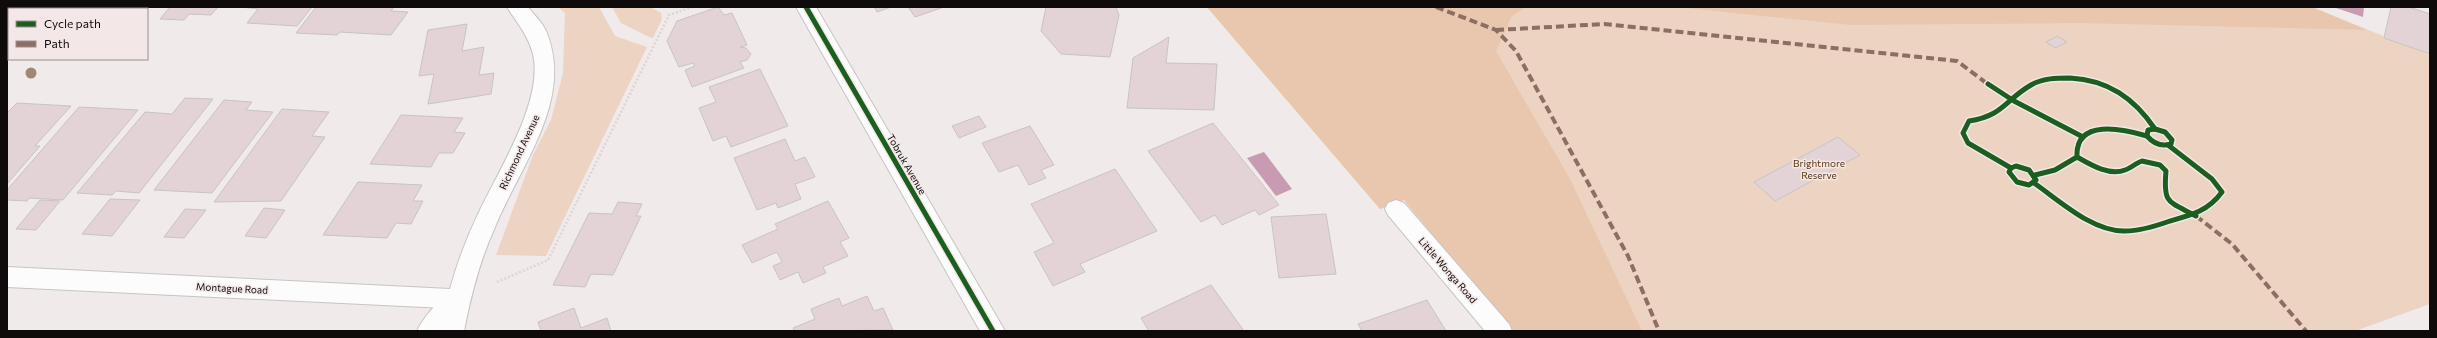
<svg xmlns="http://www.w3.org/2000/svg" width="2437" height="338" viewBox="0 0 2437 338" font-family="Commissioner,sans-serif">
<style>
.green{fill:#edd3c2}
.forest{fill:#e8c7ae}
.water{fill:#c89bb2}
.building{fill:#e3d2d6;stroke:#c8c4c4}
.lines{fill:none;stroke-linecap:round;stroke-linejoin:round}
.lane-casing{stroke:#c8c4c4;stroke-width:2}
.street-casing{stroke:#c8c4c4;stroke-width:2}
.path{stroke:#dad7d7;stroke-width:2.5;stroke-dasharray:2 2;stroke-linecap:butt}
.lane{fill:#fdfcfc;fill-rule:evenodd}
.street{fill:#fdfcfc;fill-rule:evenodd}
.quiet{stroke:#8d6e63;stroke-width:4;stroke-dasharray:8 4;stroke-linecap:butt}
.cycleway-casing{stroke:#f3e8e7;stroke-width:8}
.cycleway{stroke:#1b5e20;stroke-width:5}
.tree{fill:#9e8774}
.labels{text-anchor:middle;stroke-width:3;stroke-linejoin:round;paint-order:stroke}
.street-label{font-size:10px;fill:#0e0b0a;stroke:#f3e8e7}
.park-label{font-size:10px;fill:#5b3613;stroke:#f3e8e7}
</style>
<rect width="100%" height="100%" fill="#f0eaea"/>
<!-- green -->
<g class="green">
<path d="M558 7H599L615 36 647 47 546 256 496 255 533 155 551 120 563 73 565 13Z"/>
<path d="M612 7H650L661 13 662 19 653 38 649 37 621 23Z"/>
<path d="M1207 7H2312L2430 55V304L2355 331H1512L1404 200 1380 209Z"/>
</g>
<!-- forest -->
<g class="forest">
<path d="M1207 7H1526L1512 16 1496 51 1570 179 1642 331H1512L1404 200 1380 209Z"/>
<path d="M1676 7H2312L2367 30 2080 23 1851 25Z"/>
</g>
<!-- water -->
<g class="water">
<path d="M2333 7H2364L2363 17Z"/>
<path d="M1264 152 1292 189 1276 196 1247 158Z"/>
</g>
<!-- building -->
<g class="building">
<path d="M170 7H218L211 15 189 14 184 20 160 19Z"/>
<path d="M241 7H312L297 26 247 23 258 9Z"/>
<path d="M316 7H394L391 11 408 12 391 35 340 32 337 35 296 33Z"/>
<path d="M718 7 724 15 732 13 747 45 740 47 746 48 751 54 747 60 740 62 744 68 692 87 685 70 695 66 693 63 679 67 667 41 677 21Z"/>
<path d="M874 7H891L877 12Z"/>
<path d="M908 7H944L915 17Z"/>
<path d="M1046 7H1116L1119 15 1110 57 1061 54 1041 31Z"/>
<path d="M2391 7H2409L2430 14V54L2384 38Z"/>
<path d="M467 24 462 51 484 47 479 75 494 73 491 94 428 104 434 74 419 76 428 30Z"/>
<path d="M2057 36 2067 42 2055 48 2046 42Z"/>
<path d="M1169 37 1166 63 1217 64 1214 110 1127 108 1133 58Z"/>
<path d="M760 69 788 126 731 147 726 136 713 141 699 108 716 102 709 87Z"/>
<path d="M185 98 213 99 139 193 116 191 112 195 77 193 145 112 172 114Z"/>
<path d="M224 100 252 102 246 110 273 112 212 193 154 190Z"/>
<path d="M17 103 71 106 35 146H40L7 184V113Z"/>
<path d="M79 107 138 110 63 200 29 198 27 201 7 200V190Z"/>
<path d="M282 109 329 112 312 136 325 137 281 201 214 202Z"/>
<path d="M401 115 463 118 454 132 465 133 453 153H439L431 167 370 164Z"/>
<path d="M979 116 986 127 959 138 952 126Z"/>
<path d="M1213 123 1279 205 1259 215 1255 210 1222 225 1215 215 1201 222 1148 151Z"/>
<path d="M1030 126 1054 165 1041 170 1046 178 1029 185 1018 165 999 172 982 143Z"/>
<path d="M1838 137 1860 155 1775 201 1754 182Z"/>
<path d="M785 139 795 161 805 157 815 177 795 184 801 199 778 208 776 203 757 210 734 158Z"/>
<path d="M1115 169 1157 231 1080 264 1085 272 1053 286 1034 252 1054 243 1031 204Z"/>
<path d="M358 182 422 185 413 201H423L411 224 396 223 387 238 323 235Z"/>
<path d="M110 199 140 200 112 236 82 234Z"/>
<path d="M40 200 60 201 36 230 16 229Z"/>
<path d="M828 201 849 238 840 242 848 256 823 267 826 273 803 283 798 272 780 280 773 266 782 262 777 252 752 263 742 245 778 229 775 224Z"/>
<path d="M618 202 642 204 636 216H641L613 275 591 274 585 287 553 285 589 213 612 214Z"/>
<path d="M264 208 285 210 266 238 245 236Z"/>
<path d="M185 209 206 210 184 238 164 237Z"/>
<path d="M1326 214 1336 274 1279 278 1271 217Z"/>
<path d="M1211 285 1244 331H1149L1141 318Z"/>
<path d="M867 296 874 311 883 308 893 330 795 331 793 328 815 319 811 309 839 298 842 306Z"/>
<path d="M1427 300 1446 331H1362L1358 324Z"/>
<path d="M574 308 581 328 607 318 611 331H541L538 322Z"/>
</g>
<g class="lines">
<defs>
<g id="lane">
<path d="M1396 200 1404 203 1509 324 1512 331H1485L1388 215 1385 209 1388 203Z"/>
<path d="M458 289 466 292 470 299 444 331H417C424 316 442 295 458 289Z"/>
</g>
<g id="street">
<path d="M507 7H528C534 15 542 22 546 31 575 99 520 166 495 227 480 260 471 295 464 331H440L445 308 7 287V267L450 289C457 263 467 237 479 212 498 171 544 101 533 54 528 35 517 23 507 7Z"/>
<path d="M796 7H816L1005 331H980Z"/>
</g>
</defs>
<!-- lane casing -->
<use href="#lane" class="lane-casing"/>
<!-- street casing -->
<use href="#street" class="street-casing"/>
<!-- path -->
<path class="path" d="M497 282 548 260 669 15 692 7"/>
<!-- lane -->
<use href="#lane" class="lane"/>
<!-- street -->
<use href="#street" class="street"/>
<!-- quiet -->
<g class="quiet">
<path d="M1436 7 1496 30 1516 51 1628 256 1659 331"/>
<path d="M1496 30 1604 24 1957 61 1989 85"/>
<path d="M2196 216 2232 244 2306 331"/>
</g>
<defs>
<g id="cycleway">
<path d="M806 7 993 331"/>
<path d="M1988 84 2014 101 2083 137"/>
<path d="M2155 129 2165 132 2172 140 2171 144C2161 147 2153 143 2147 136L2148 130Z"/>
<path d="M2077 157C2091 165 2109 176 2125 170 2131 168 2136 163 2142 161L2160 165 2166 171C2163 204 2168 201 2196 216"/>
<path d="M2016 166 2029 170 2036 180 2029 185 2017 182 2009 172 2011 168Z"/>
<path d="M2011 168 1968 143 1963 133 1969 121C2003 116 2005 100 2031 85 2043 78 2057 78 2070 78 2108 80 2134 98 2155 129"/>
<path d="M2035 175 2055 170 2077 157C2075 118 2123 129 2147 136"/>
<path d="M2034 183C2060 201 2093 232 2125 231 2141 231 2156 226 2170 221 2192 215 2208 211 2222 192L2212 179 2168 145"/>
</g>
</defs>
<!-- cycleway casing -->
<use href="#cycleway" class="cycleway-casing"/>
<!-- cycleway -->
<use href="#cycleway" class="cycleway"/>
</g>
<!-- trees -->
<circle class="tree" cx="31" cy="73" r="5.5"/>
<g class="labels">
<!-- street labels -->
<g class="street-label">
<text transform="translate(519 152) rotate(-65)" y="4">Richmond Avenue</text>
<text transform="translate(907 164) rotate(60)" y="4">Tobruk Avenue</text>
<text transform="translate(1448 270) rotate(49)" y="4">Little Wonga Road</text>
<text transform="translate(232 288) rotate(3)" y="4">Montague Road</text>
</g>
<!-- park labels -->
<g class="park-label">
<text x="1819" y="167">Brightmore<tspan x="1819" dy="12">Reserve</tspan></text>
</g>
</g>
<!-- border -->
<rect width="2437" height="338" fill="none" stroke="#0e0b0a" stroke-width="16"/>
<!-- legend -->
<rect x="8" y="8" width="140" height="52" fill="#f3e8e7" stroke="#97908f"/>
<rect x="16" y="21" width="20" height="6" fill="#1b5e20" stroke="#97908f"/>
<text x="44" y="28" font-size="12" fill="#0e0b0a">Cycle path</text>
<rect x="16" y="41" width="20" height="6" fill="#8d6e63" stroke="#97908f"/>
<text x="44" y="48" font-size="12" fill="#0e0b0a">Path</text>
</svg>
